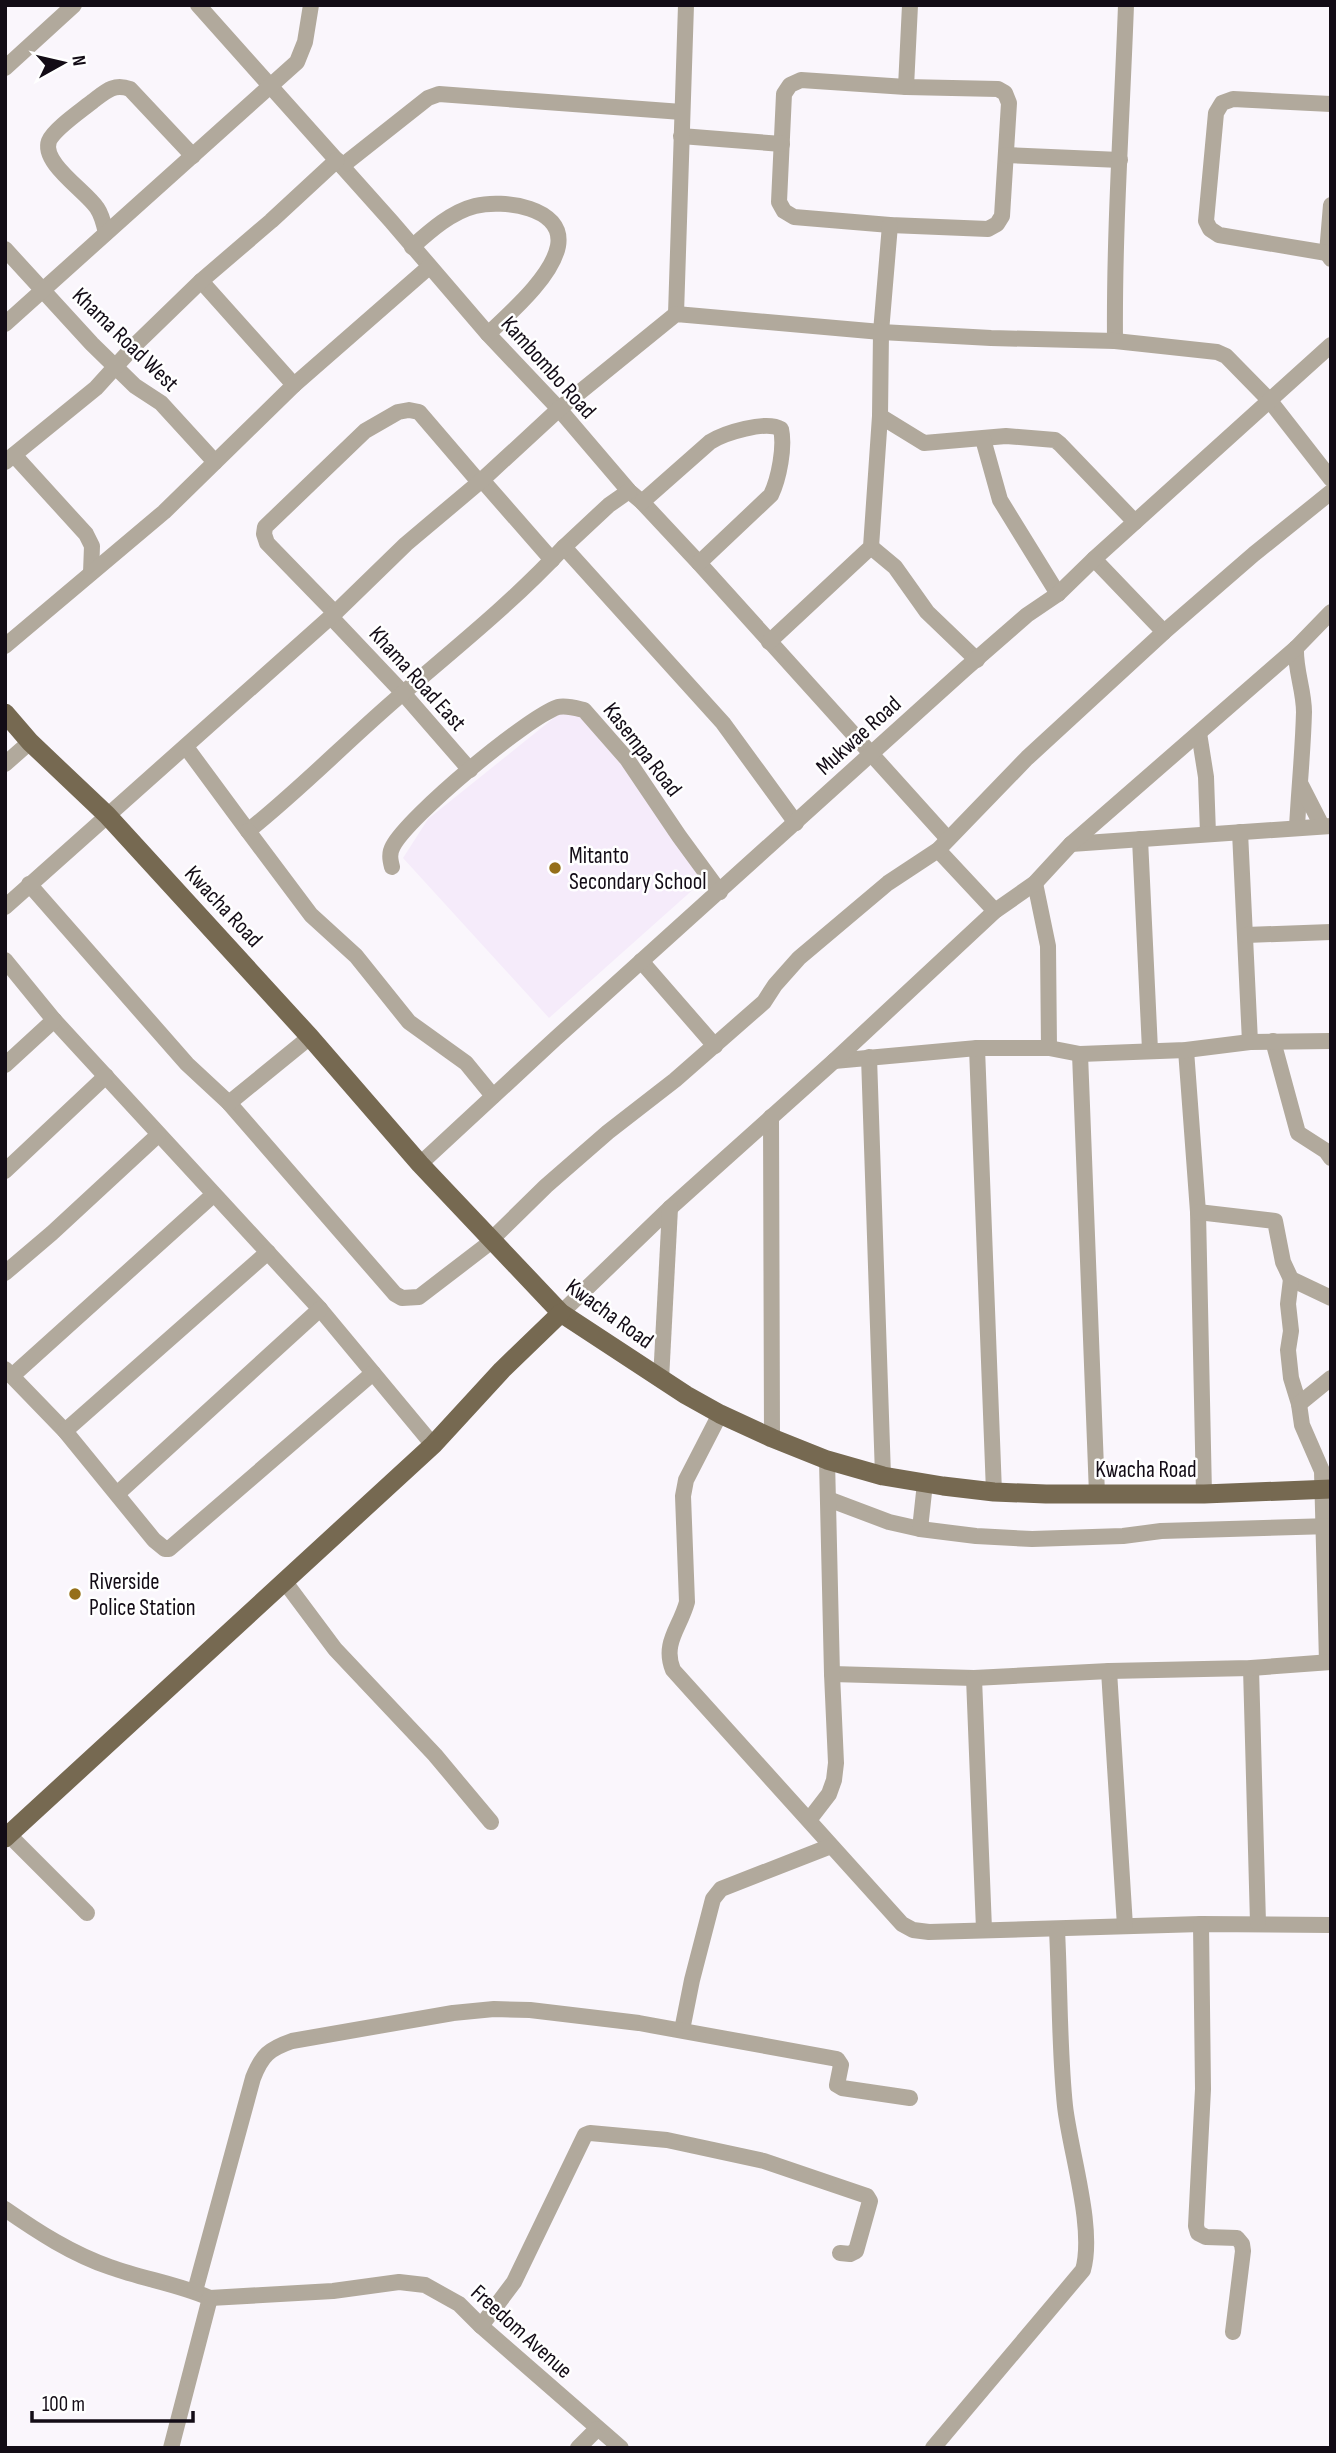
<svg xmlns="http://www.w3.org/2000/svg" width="1336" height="2453" viewBox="0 0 1336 2453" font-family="'Sofia Sans Condensed',sans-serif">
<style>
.built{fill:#f5ebfa}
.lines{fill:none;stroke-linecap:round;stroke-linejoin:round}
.minor{stroke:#b1a99c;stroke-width:16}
.major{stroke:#766951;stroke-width:19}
.poi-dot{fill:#956f19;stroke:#fff;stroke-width:2.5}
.labels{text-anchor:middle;stroke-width:5;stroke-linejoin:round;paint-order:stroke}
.street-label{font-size:23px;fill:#130c16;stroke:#fff}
.poi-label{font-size:23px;fill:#130c16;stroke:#fff;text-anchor:start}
</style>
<rect width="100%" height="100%" fill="#faf6fc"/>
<!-- built -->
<path class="built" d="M560 713 579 715 593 723 706 878 549 1018 403 858 428 819Z"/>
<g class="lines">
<!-- minor -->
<g class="minor">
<path d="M198 5 391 221 488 334 559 409 629 491 642 502 699 563 948 839"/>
<path d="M5 68 74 5"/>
<path d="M801 80 906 87 998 89 1005 93 1009 103 1002 216 997 224 988 229 890 225 794 217 784 211 779 202 784 94 790 85Z"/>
<path d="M906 87 910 5"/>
<path d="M681 136 782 144"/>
<path d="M1006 155 1120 160"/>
<path d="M342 166 428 98 439 94 682 112"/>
<path d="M1331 205 1327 253 1331 259"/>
<path d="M106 233C104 224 102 215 97 208 86 191 41 163 49 141 54 129 82 110 93 101 106 91 114 83 130 89L193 156"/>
<path d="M412 247C430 231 451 212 475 206 503 199 565 207 558 246 552 277 510 313 488 334"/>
<path d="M5 249 92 344 135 386 161 403 215 462"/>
<path d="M1327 253 1219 235 1210 229 1206 221 1216 113 1222 103 1233 99 1331 104"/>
<path d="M201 281 294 385"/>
<path d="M676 314 686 5"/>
<path d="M5 324 297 62 305 42 311 5"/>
<path d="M1115 341C1114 229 1122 117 1126 5"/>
<path d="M880 416 924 443 1006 436 1055 440 1060 444 1135 522"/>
<path d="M983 439 1000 500 1058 594"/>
<path d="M14 455 86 534 92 546 91 573"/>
<path d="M5 462 96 388 136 344 201 281 271 221 337 160"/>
<path d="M482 480 552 560"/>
<path d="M629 491 609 505 564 547 723 723 796 823"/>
<path d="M642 502 710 442C724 433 766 420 781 429 785 447 779 478 771 495L699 563"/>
<path d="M871 547 895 567 927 612 977 660"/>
<path d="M1094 559 1164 632"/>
<path d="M335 613 267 543 264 534 265 527 365 431 398 412 409 410 419 412 479 482"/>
<path d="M331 617 403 693 470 770"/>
<path d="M769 642 871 547 880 416 881 332 890 225"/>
<path d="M5 646 164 512 294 385 429 267"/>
<path d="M1296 648C1295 670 1304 690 1304 712 1303 751 1299 789 1297 827"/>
<path d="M1199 733 1206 777 1208 834"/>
<path d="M186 747 248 831C302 788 350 738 403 693 458 646 515 600 564 547"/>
<path d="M5 764 30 742"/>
<path d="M1301 785 1322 826"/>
<path d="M248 831 311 915 356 956 409 1022 466 1063 493 1096"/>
<path d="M1240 832 1250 1042"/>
<path d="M1140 839 1150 1050"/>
<path d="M1071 844 1331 826"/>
<path d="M938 850 995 911"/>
<path d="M392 867C390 859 389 853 393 846 409 816 526 718 558 707 566 705 576 708 584 710L627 759 679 836 720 892"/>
<path d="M1035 883 1048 946 1049 1048"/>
<path d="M29 884 187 1064 229 1103 395 1294 402 1298 419 1297 492 1241"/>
<path d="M5 907 335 613 406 544 482 480 559 409 676 314 881 332 991 338 1115 341 1217 352 1226 356 1270 401 1331 479"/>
<path d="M1246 935 1331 932"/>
<path d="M5 960 54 1020 320 1309 433 1445"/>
<path d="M641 961 715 1046"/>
<path d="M1273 1041 1298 1133 1326 1151 1331 1158"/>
<path d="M977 1048 994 1492"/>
<path d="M1186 1050 1198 1212 1204 1494"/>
<path d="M1080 1054 1097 1494"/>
<path d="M869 1057 883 1476"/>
<path d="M834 1061 977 1048H1049L1080 1054 1186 1050 1250 1042 1331 1041"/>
<path d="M5 1065 54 1020"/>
<path d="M229 1103 310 1037"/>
<path d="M771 1117 772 1438"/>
<path d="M420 1164 555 1039 965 669 1027 615 1058 594 1094 559 1331 345"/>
<path d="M5 1171 106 1076"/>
<path d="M1198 1212 1275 1221 1283 1262 1291 1279 1331 1298"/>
<path d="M491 1240 546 1186 608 1132 675 1080 764 1002 775 985 799 958 888 883 938 850 1027 758 1164 632 1254 554 1331 492"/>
<path d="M5 1273 52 1233 158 1135"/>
<path d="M1291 1279 1288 1304 1291 1331 1288 1350 1291 1378 1299 1404 1302 1425 1322 1471 1327 1662"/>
<path d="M561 1313 670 1208 834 1061 995 911 1035 883 1071 844 1296 648 1331 612"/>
<path d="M5 1369 65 1431 154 1540 165 1549H169L373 1373"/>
<path d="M12 1376 213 1195"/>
<path d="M661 1380 670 1208"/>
<path d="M1299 1404 1331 1378"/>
<path d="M720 1414 686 1480 683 1496 687 1602C680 1628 662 1643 673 1670L902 1924 913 1930 929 1932 1201 1924 1331 1925"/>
<path d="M65 1431 268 1252"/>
<path d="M117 1494 320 1309"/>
<path d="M828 1499 889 1522 920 1529 976 1536 1032 1539 1123 1536 1161 1531 1331 1526"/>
<path d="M920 1529 925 1483"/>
<path d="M285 1582 335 1649 435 1755 491 1822"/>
<path d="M1251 1668 1258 1923"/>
<path d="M1109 1671 1125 1926"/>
<path d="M832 1674 974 1678 1109 1671 1251 1668 1331 1662"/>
<path d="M974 1678 984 1929"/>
<path d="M809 1820 829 1794 834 1780 836 1763 832 1674 827 1460"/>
<path d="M9 1835 87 1913"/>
<path d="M1201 1924 1203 2089 1196 2226 1198 2233 1206 2237 1237 2238 1242 2244 1243 2251 1233 2332"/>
<path d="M682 2030 692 1980 713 1899 721 1889 831 1846"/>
<path d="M5 2209C38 2232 72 2254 110 2267 143 2279 178 2284 210 2298L333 2291 399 2282 425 2285 459 2304 481 2326 621 2448"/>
<path d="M195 2291 253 2078C262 2055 269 2049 292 2041L453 2013 494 2009 530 2010 639 2023 837 2059 841 2065 837 2085 842 2088 910 2098"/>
<path d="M481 2326 514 2282 585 2135 590 2133 667 2140 764 2161 867 2196 870 2201 856 2251 850 2254 840 2253"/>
<path d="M171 2448 210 2298"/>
<path d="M578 2448 597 2429"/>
<path d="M933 2448 1083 2270C1095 2228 1070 2151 1065 2106 1059 2048 1060 1988 1057 1930"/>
</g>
<!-- major -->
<g class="major">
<path d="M5 713 30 742 107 815 310 1037 420 1164 561 1313 686 1395 720 1414 772 1438 827 1460 883 1476 943 1486 994 1492 1046 1494H1204L1331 1489"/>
<path d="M5 1838 433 1445 502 1370 561 1313"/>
</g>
</g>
<!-- markers -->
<g class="poi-dot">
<circle cx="555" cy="868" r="7"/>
<circle cx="75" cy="1594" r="7"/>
</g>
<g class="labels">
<!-- street labels -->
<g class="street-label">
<text transform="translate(126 339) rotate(44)" y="8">Khama Road West</text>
<text transform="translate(549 367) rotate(48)" y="8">Kambombo Road</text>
<text transform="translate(418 678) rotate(48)" y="8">Khama Road East</text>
<text transform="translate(858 735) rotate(-42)" y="8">Mukwae Road</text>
<text transform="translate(643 749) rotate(52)" y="8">Kasempa Road</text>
<text transform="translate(224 906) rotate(47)" y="8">Kwacha Road</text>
<text transform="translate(610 1313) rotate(36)" y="8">Kwacha Road</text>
<text x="1146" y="1477">Kwacha Road</text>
<text transform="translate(522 2331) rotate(42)" y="8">Freedom Avenue</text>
</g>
<!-- poi labels -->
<g class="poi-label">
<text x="569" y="863">Mitanto<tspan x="569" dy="26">Secondary School</tspan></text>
<text x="89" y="1589">Riverside<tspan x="89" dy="26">Police Station</tspan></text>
</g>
</g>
<!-- border -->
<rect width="1336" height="2453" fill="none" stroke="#130c16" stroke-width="14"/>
<!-- north arrow -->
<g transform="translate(63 63) rotate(82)" stroke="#ffffff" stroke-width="5" paint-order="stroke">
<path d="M0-5L12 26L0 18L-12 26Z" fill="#130c16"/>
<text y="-10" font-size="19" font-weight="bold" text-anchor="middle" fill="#130c16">N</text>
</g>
<!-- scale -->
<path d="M32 2411v10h161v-10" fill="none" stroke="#130c16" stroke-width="3.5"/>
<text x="42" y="2411" font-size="21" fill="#130c16" stroke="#ffffff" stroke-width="5" paint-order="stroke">100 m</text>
</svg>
